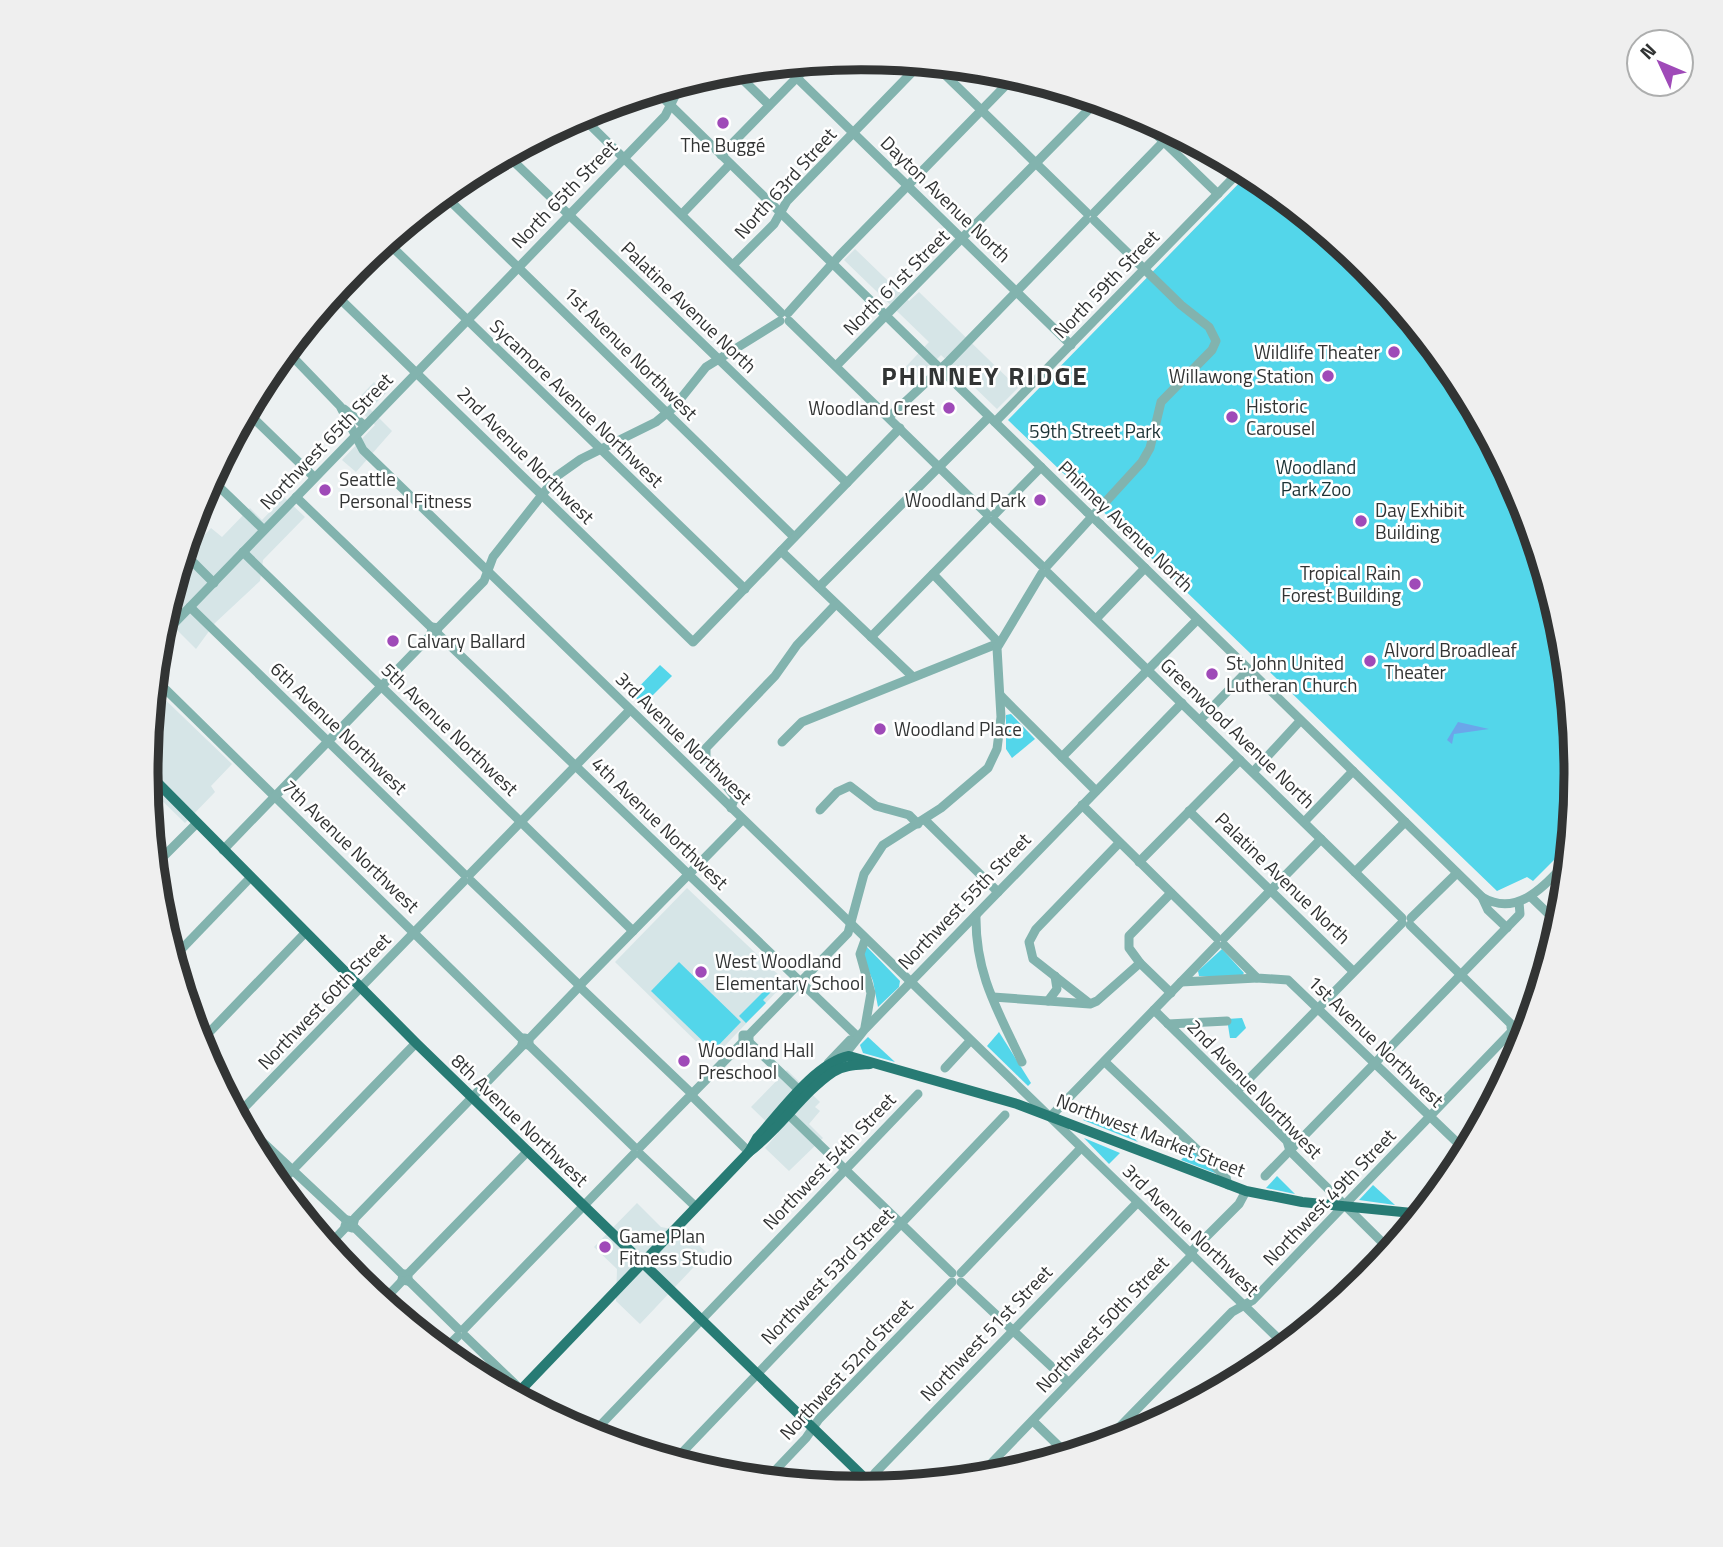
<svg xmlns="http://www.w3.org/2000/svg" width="1723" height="1547" viewBox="0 0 1723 1547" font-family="'Titillium Web',sans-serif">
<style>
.built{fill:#d6e5e7}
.green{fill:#53d6ea}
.water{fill:#6ba6ea}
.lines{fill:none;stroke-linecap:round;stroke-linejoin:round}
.minor{stroke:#82b3ae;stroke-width:9}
.major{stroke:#277b74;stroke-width:10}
.minor-bridge{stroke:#82b3ae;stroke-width:9}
.poi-dot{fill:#9f4ab8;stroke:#fff;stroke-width:2.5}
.labels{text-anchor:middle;stroke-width:5;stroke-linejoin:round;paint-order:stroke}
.poi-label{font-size:19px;fill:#323434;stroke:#fff;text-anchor:start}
.street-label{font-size:19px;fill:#323434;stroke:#fff}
.park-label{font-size:19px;fill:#1b3235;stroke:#fff}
.district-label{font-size:26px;font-weight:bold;letter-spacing:2px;fill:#323434;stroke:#fff}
.rim{fill:none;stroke:#323434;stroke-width:9}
</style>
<rect width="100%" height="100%" fill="#ecf1f2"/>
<!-- built -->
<g class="built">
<path d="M855 249 909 301 919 292 1018 388 997 409 941 355 911 385 899 374 929 342 844 260Z"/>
<path d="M374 382 386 393 370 409 392 431 356 472 342 460 375 425 353 404Z"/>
<path d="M284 497 305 517 263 560 260 581 215 623 196 649 177 630 158 648 179 570 186 563 189 552 211 528 222 537 250 508 262 520Z"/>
<path d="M154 689 232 764 211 786 215 792 185 823 147 786Z"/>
<path d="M687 888 786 982 713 1058 615 962Z"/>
<path d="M787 1070 820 1102 815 1107 820 1111 809 1124 823 1138 789 1171 765 1148 778 1133 751 1107Z"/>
<path d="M637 1203 661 1227 684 1231 707 1253 640 1324 616 1301 617 1269 594 1247Z"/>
</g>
<!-- green -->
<g class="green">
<path d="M1249 173 1368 268 1457 376 1523 500 1564 634 1577 774 1570 844 1533 881 1527 877 1497 891 1008 420Z"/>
<path d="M660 665 672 676 643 705 632 694Z"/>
<path d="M1011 714 1035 739 1012 758 1006 749V715Z"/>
<path d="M866 946 900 981 899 987 878 1007 873 981 862 955Z"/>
<path d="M1222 949 1244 973 1239 979 1199 976 1198 971Z"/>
<path d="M679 962 741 1022 713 1051 651 991Z"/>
<path d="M766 989 770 993 763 1000 766 1003 746 1023 739 1016Z"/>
<path d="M1242 1018 1246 1028 1236 1038H1230L1227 1019Z"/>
<path d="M999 1032 1031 1083 1028 1086 987 1046Z"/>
<path d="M868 1037 895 1062 863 1053 860 1045Z"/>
<path d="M1092 1111 1101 1119 1108 1113 1138 1142 1083 1120Z"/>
<path d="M1084 1138 1120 1153 1109 1164Z"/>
<path d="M1191 1149 1220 1175 1181 1160Z"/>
<path d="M1277 1176 1295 1194 1266 1188Z"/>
<path d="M1373 1185 1395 1205 1359 1200Z"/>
</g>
<!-- water -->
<path class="water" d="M1458 722 1489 729 1454 734 1452 744 1447 740Z"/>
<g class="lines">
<!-- minor -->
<g class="minor">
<path d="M935 65 1087 213"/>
<path d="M733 70 769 105"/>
<path d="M796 77 1071 345"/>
<path d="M656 91 1087 512"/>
<path d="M1133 112 1218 194"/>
<path d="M581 116 781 313"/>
<path d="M507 155 847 483"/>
<path d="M721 155 811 63"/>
<path d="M444 195 794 537"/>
<path d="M1094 213 1173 132"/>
<path d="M682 214 730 164"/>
<path d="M387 242 745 589"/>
<path d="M733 265 774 224 787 201 920 64"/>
<path d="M334 293 693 642 900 428"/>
<path d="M788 313 840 255 1015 76"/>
<path d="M789 321 987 514"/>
<path d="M287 351 340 406 363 450 1286 1346"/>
<path d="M836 366 1097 101"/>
<path d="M344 409 364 425"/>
<path d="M247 412 314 477"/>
<path d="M889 417 949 361 1086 220"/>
<path d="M995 422 1242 169"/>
<path d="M211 479 264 530"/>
<path d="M296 497 432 628"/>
<path d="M995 514 1041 467"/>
<path d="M994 520 1042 566"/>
<path d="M1100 524 1482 897C1519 919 1546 883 1569 860"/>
<path d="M781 551 912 676"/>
<path d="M243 552 633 931"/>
<path d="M184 553 214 583"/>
<path d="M1047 566 1142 462 1150 448 1161 402 1212 350 1216 341 1209 327 1181 305 1094 220"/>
<path d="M1048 573 1402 918"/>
<path d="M933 574 999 643"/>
<path d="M819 587 989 417"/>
<path d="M190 607 464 874"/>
<path d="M1096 619 1145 568"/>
<path d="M438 628 432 627 431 634H437L438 628 484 581 493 557 557 476 581 459 656 422 674 407 706 367 780 321"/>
<path d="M438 634 858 1037"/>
<path d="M871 637 987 519"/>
<path d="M159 639 665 116 676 94 688 82"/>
<path d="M155 679 522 1039"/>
<path d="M1001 696 1096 791"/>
<path d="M1200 720 1248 670"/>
<path d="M782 742 802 722 999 643"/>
<path d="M1062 757 1197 620"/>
<path d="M1253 772 1300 721"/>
<path d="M1082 805 1217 938"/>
<path d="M731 808 735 797 706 760V748L775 676 797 645 836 604"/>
<path d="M820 810 837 792 850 786 876 806 909 815 918 824"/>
<path d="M1189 811 1353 971"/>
<path d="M925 820 998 892"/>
<path d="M1304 822 1353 771"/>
<path d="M223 850 432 634"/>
<path d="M1139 862 1240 760"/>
<path d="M155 865 197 823"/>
<path d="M1355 872 1405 822"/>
<path d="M470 874 630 710"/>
<path d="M471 881 577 983"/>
<path d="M1482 897 1488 910 1507 928"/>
<path d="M1531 897 1560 925"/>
<path d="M976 915C975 974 998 1011 1022 1062"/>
<path d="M1411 918 1457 873"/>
<path d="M1410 925 1512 1025"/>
<path d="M1224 938 1321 839"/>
<path d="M1224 945 1257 978 1288 980 1467 1152"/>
<path d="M173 958 250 878"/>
<path d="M1140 963 1171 993"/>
<path d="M1181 982 1257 978"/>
<path d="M582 983 742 820"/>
<path d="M582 989 689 1091"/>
<path d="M993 997 1090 1004 1097 1001 1140 963 1129 948V936L1171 893"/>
<path d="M1048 1001 1057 989 1055 976"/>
<path d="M1089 1003 1033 959 1029 942 1036 929 1119 843"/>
<path d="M1154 1010 1287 1141 1290 1151 1391 1251"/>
<path d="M1168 1024 1227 1021"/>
<path d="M865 1027 871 993 860 954 865 940"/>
<path d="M1511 1027 1512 1032H1517L1518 1026 1535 1009"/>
<path d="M749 1035V1042H743V1035H749L848 933 864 874 883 845 941 808 988 768 997 749 1001 717 997 648 1042 573"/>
<path d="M529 1039 524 1038 522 1044 529 1045V1039L577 989"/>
<path d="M749 1042 800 1091"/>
<path d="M199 1043 305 933"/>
<path d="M529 1045 634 1147"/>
<path d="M842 1058 865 1029 1182 703"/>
<path d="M1105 1062 1226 1177 1228 1185"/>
<path d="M828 1063 850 1040"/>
<path d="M945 1068 970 1041"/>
<path d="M1237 1091 1402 923"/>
<path d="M694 1092 743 1042"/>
<path d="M694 1098 749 1152"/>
<path d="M237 1115 464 881"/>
<path d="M790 1116 952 1273"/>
<path d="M1051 1116 1217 945"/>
<path d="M239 1120 347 1221"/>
<path d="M640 1147 688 1098"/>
<path d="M640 1154 696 1207"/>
<path d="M1265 1176 1520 914 1519 902"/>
<path d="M278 1185 416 1043"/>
<path d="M353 1221 347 1220 345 1226 352 1228 355 1218 523 1045"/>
<path d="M353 1226 402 1274"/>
<path d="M328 1246 346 1227"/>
<path d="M961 1273 1081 1148"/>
<path d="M408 1274H403L402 1280 408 1281V1274L528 1151"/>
<path d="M408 1280 458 1329"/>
<path d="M961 1282 1068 1382"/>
<path d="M382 1302 402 1281"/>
<path d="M464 1329 634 1154"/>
<path d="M465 1336 542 1410"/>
<path d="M443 1351 458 1336"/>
<path d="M1033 1421 1068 1455"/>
<path d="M590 1436 918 1094"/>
<path d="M1102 1445 1232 1312 1253 1300 1512 1031"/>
<path d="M674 1461 1005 1115"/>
<path d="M977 1478 1192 1255 1193 1250 1239 1204 1246 1191"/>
<path d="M766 1480 806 1438 819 1419 952 1282"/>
<path d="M864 1489 875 1473 1137 1203"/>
</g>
<!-- major -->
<g class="major">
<path d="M146 771 416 1043 875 1488"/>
<path d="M749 1152 757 1138C780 1113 815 1063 849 1056L1017 1104 1246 1191 1302 1202 1422 1214"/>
<path d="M515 1396 749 1152C780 1129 803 1092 833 1072 844 1065 857 1065 870 1064"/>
</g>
<!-- minor-bridge -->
<path class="minor-bridge" d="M1087 512 1100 524"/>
</g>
<!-- markers -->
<g class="poi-dot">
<circle cx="723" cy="123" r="7"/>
<circle cx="1394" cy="352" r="7"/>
<circle cx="1328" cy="376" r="7"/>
<circle cx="949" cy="408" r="7"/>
<circle cx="1232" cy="417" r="7"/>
<circle cx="325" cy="490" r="7"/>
<circle cx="1040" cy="500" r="7"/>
<circle cx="1361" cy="521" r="7"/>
<circle cx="1415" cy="584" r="7"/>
<circle cx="393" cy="641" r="7"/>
<circle cx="1370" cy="661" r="7"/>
<circle cx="1212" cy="674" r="7"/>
<circle cx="880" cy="729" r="7"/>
<circle cx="701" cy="972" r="7"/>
<circle cx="684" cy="1061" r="7"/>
<circle cx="605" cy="1247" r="7"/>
</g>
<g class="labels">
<!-- poi labels -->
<g class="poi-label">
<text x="723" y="152" text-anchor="middle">The Buggé</text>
<text x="1380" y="359" text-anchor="end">Wildlife Theater</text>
<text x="1314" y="383" text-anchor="end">Willawong Station</text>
<text x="1246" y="413">Historic<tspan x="1246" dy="22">Carousel</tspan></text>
<text x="935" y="415" text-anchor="end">Woodland Crest</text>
<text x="339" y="486">Seattle<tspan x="339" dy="22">Personal Fitness</tspan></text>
<text x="1026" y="507" text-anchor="end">Woodland Park</text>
<text x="1375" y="517">Day Exhibit<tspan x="1375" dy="22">Building</tspan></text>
<text x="1401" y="580" text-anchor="end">Tropical Rain<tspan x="1401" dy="22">Forest Building</tspan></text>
<text x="407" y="648">Calvary Ballard</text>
<text x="1384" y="657">Alvord Broadleaf<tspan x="1384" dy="22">Theater</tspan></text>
<text x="1226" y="670">St. John United<tspan x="1226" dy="22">Lutheran Church</tspan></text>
<text x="894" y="736">Woodland Place</text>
<text x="715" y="968">West Woodland<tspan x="715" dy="22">Elementary School</tspan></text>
<text x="698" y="1057">Woodland Hall<tspan x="698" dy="22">Preschool</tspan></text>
<text x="619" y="1243">Game Plan<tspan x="619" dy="22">Fitness Studio</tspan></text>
</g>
<!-- street labels -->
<g class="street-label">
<text transform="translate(785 183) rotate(-48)" y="7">North 63rd Street</text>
<text transform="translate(564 194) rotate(-46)" y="7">North 65th Street</text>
<text transform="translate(946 199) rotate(44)" y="7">Dayton Avenue North</text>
<text transform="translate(896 282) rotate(-45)" y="7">North 61st Street</text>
<text transform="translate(1106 284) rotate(-46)" y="7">North 59th Street</text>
<text transform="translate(689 307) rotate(44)" y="7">Palatine Avenue North</text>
<text transform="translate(631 353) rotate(45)" y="7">1st Avenue Northwest</text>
<text transform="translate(577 403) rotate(44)" y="7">Sycamore Avenue Northwest</text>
<text transform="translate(326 441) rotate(-46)" y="7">Northwest 65th Street</text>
<text transform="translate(526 455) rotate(45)" y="7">2nd Avenue Northwest</text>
<text transform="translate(1126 526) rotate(44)" y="7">Phinney Avenue North</text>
<text transform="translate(339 728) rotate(44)" y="7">6th Avenue Northwest</text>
<text transform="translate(450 729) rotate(44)" y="7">5th Avenue Northwest</text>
<text transform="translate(1238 733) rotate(44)" y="7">Greenwood Avenue North</text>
<text transform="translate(684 738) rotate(44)" y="7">3rd Avenue Northwest</text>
<text transform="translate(660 823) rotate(44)" y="7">4th Avenue Northwest</text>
<text transform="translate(351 846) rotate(44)" y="7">7th Avenue Northwest</text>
<text transform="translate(1283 878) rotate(44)" y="7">Palatine Avenue North</text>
<text transform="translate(964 901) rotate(-46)" y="7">Northwest 55th Street</text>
<text transform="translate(324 1001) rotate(-46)" y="7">Northwest 60th Street</text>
<text transform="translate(1376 1041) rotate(44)" y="7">1st Avenue Northwest</text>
<text transform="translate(1255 1089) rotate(46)" y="7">2nd Avenue Northwest</text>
<text transform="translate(520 1120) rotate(44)" y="7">8th Avenue Northwest</text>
<text transform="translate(1151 1135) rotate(21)" y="7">Northwest Market Street</text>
<text transform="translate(829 1161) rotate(-46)" y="7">Northwest 54th Street</text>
<text transform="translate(1329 1197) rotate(-46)" y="7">Northwest 49th Street</text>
<text transform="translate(1191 1230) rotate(44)" y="7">3rd Avenue Northwest</text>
<text transform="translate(827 1276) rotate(-46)" y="7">Northwest 53rd Street</text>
<text transform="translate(1102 1324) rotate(-46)" y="7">Northwest 50th Street</text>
<text transform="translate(986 1333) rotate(-46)" y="7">Northwest 51st Street</text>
<text transform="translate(846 1369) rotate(-47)" y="7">Northwest 52nd Street</text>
</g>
<!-- park labels -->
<g class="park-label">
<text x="1095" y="438">59th Street Park</text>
<text x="1316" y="474">Woodland<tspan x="1316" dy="22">Park Zoo</tspan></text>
</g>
<!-- district labels -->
<g class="district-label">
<text x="985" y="385">PHINNEY RIDGE</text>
</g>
</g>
<!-- crop -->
<path d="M0 0H1723V1547H0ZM158 773a703 703 0 1 1 1406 0a703 703 0 1 1-1406 0Z" fill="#efefef" fill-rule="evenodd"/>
<path class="rim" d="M158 773a703 703 0 1 1 1406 0a703 703 0 1 1-1406 0Z"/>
<!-- north arrow -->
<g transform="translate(1660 63) rotate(314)"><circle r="33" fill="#ffffff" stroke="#adaeae" stroke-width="2"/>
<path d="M0-5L12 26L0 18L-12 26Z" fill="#9f4ab8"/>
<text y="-10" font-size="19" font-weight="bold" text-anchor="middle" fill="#323434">N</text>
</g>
</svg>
